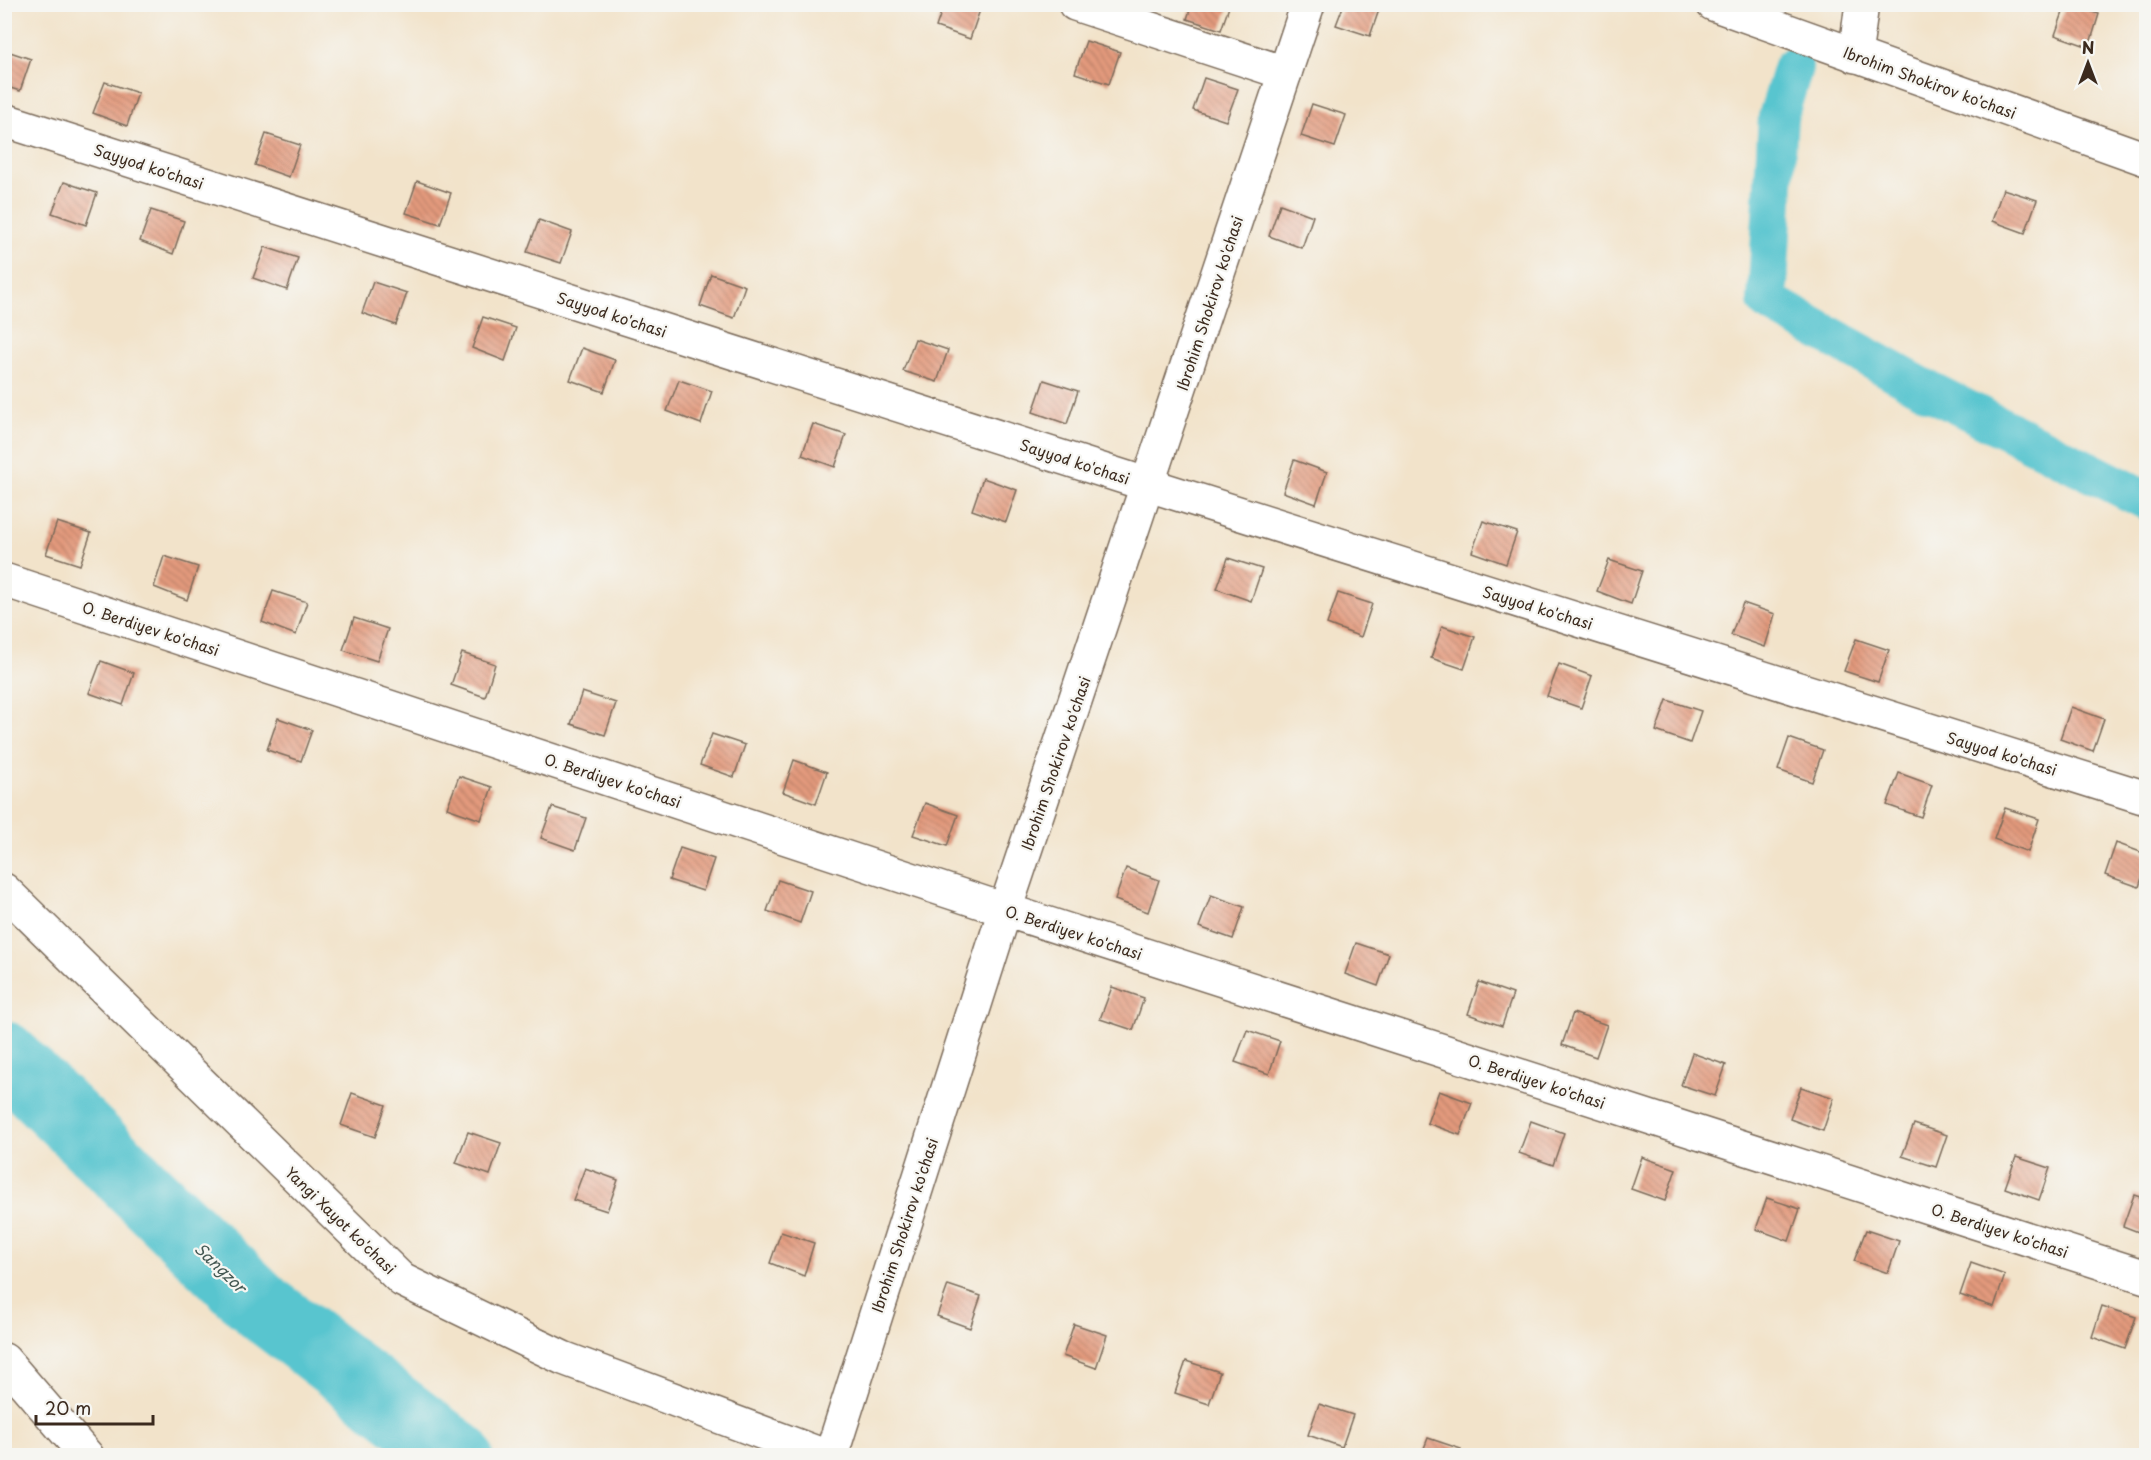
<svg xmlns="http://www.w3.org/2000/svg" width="2151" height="1460" font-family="'Playpen Sans',sans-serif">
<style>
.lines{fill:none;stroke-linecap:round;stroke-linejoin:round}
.canal{stroke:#58c5cf;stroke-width:40}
.river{stroke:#58c5cf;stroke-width:70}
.building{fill:url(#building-back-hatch)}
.minor-casing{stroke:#7b6b5a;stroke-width:36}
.minor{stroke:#fff;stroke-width:33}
.labels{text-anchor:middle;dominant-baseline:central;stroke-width:4.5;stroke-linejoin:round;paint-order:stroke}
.street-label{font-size:15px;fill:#3b2a1e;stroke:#f6f6f2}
.water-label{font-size:16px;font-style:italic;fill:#445853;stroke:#f6f6f2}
</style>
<defs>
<pattern id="building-back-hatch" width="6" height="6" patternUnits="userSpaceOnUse" patternTransform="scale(1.5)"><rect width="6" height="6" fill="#e39a7d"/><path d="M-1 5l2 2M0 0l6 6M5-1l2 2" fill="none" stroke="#b97e66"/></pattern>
</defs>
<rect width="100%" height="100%" fill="#f6f6f2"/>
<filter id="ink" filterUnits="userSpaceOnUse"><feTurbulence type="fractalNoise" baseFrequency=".0167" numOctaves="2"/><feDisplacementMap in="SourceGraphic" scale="12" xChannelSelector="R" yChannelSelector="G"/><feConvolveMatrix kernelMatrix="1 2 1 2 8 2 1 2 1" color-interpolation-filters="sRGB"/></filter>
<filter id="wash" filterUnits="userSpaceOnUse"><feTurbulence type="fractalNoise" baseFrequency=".008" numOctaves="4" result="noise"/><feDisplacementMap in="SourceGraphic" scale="24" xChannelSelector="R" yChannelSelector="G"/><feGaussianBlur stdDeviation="1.35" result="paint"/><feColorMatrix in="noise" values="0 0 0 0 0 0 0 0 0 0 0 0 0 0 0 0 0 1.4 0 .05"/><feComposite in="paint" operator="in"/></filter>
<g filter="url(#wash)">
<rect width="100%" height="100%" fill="#f2e3ca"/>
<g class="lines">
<!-- canal -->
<polyline class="canal" points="1793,67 1778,117 1767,301 1916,384 2146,500"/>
<!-- river -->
<polyline class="river" points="4,1056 261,1306 458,1456"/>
</g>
<g id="blocks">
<!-- building -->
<g class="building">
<polygon points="944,4 973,4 981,7 970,39 936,27"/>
<polygon points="1192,4 1230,4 1221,30 1187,19"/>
<polygon points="1344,4 1381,4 1370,36 1336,25"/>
<polygon points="2066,4 2099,14 2089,47 2055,35"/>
<polygon points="1086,41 1120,52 1109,84 1075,73"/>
<polygon points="4,50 31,59 20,91 4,86"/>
<polygon points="1204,78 1238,89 1226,121 1193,110"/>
<polygon points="105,82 138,93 127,126 93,113"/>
<polygon points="1312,104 1346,115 1335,147 1301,136"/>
<polygon points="266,134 300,145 289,177 255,165"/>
<polygon points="417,181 451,193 440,224 406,213"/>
<polygon points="64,182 97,193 86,225 52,213"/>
<polygon points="2003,189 2037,200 2025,233 1992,221"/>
<polygon points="1280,204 1313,216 1302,248 1269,236"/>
<polygon points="151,210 184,221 173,254 140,241"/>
<polygon points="539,220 572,232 561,263 527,252"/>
<polygon points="265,247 298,258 287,290 253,278"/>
<polygon points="711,274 745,286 734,318 700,306"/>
<polygon points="373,282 407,293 396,325 362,313"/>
<polygon points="483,317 516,328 505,361 472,348"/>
<polygon points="915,339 948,350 937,382 903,371"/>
<polygon points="582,348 615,360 604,392 570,380"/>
<polygon points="679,380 712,391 701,424 667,411"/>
<polygon points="1044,380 1078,391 1067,424 1033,412"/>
<polygon points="813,424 846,435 835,467 802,455"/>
<polygon points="1294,460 1327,472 1316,504 1283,492"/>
<polygon points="983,478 1017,490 1006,522 972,510"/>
<polygon points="1483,521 1517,532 1506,564 1472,552"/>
<polygon points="57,522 91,533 80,565 46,554"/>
<polygon points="164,556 198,567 187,600 154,587"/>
<polygon points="1228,558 1262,569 1251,601 1217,589"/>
<polygon points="1609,560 1642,571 1631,604 1597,591"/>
<polygon points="273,591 307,602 296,635 262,622"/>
<polygon points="1338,593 1372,604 1361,637 1327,624"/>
<polygon points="1743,603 1775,614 1765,647 1731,635"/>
<polygon points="354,618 388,629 377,661 343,650"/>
<polygon points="1442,626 1475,637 1464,669 1431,658"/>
<polygon points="1856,639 1889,650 1878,682 1844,671"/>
<polygon points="462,653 495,664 485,697 451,685"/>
<polygon points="101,661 134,673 123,705 89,693"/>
<polygon points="1559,664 1592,676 1581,708 1547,696"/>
<polygon points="582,692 616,703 605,735 571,724"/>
<polygon points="1667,700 1701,711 1690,743 1656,731"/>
<polygon points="2071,707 2104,719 2093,751 2060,739"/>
<polygon points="278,718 312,730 301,761 267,750"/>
<polygon points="712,734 745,745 734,777 700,765"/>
<polygon points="1789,738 1823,750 1812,782 1778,770"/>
<polygon points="794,760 827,772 816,804 783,792"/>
<polygon points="1899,773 1932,785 1921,817 1887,805"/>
<polygon points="459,776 492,787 481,820 447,808"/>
<polygon points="925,803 958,815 947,846 913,835"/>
<polygon points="552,807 586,818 575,850 541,838"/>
<polygon points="2005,808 2039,819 2028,852 1994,839"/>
<polygon points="2116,843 2146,854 2146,865 2139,887 2105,875"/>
<polygon points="680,848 714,859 703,891 669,880"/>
<polygon points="1126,868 1159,880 1148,912 1115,900"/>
<polygon points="778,880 811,891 800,923 767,911"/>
<polygon points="1211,895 1244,907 1233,939 1199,927"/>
<polygon points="1356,943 1389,954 1378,986 1345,974"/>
<polygon points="1479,982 1513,994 1502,1026 1468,1014"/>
<polygon points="1112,987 1144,998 1133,1030 1100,1019"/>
<polygon points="1573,1013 1607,1025 1596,1057 1562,1045"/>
<polygon points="1247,1030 1280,1041 1269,1074 1235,1062"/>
<polygon points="1692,1053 1726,1065 1715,1096 1681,1085"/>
<polygon points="1801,1087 1834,1098 1823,1131 1790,1119"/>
<polygon points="1439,1091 1472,1103 1460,1135 1427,1123"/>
<polygon points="352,1093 386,1105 375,1137 341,1125"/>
<polygon points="1531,1121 1564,1133 1553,1165 1519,1153"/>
<polygon points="1914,1124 1947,1135 1936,1167 1902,1156"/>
<polygon points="468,1132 501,1143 490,1175 456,1163"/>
<polygon points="1642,1157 1676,1169 1665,1201 1631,1189"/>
<polygon points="2016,1157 2050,1168 2039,1200 2005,1188"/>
<polygon points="585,1168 618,1180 607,1211 573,1200"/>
<polygon points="2134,1195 2146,1199 2146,1235 2123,1226"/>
<polygon points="1767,1198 1800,1209 1789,1241 1756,1229"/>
<polygon points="1866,1230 1899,1241 1888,1273 1854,1261"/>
<polygon points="781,1232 814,1243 804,1276 770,1263"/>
<polygon points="1971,1263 2005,1275 1994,1307 1960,1295"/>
<polygon points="948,1285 981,1296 970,1328 937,1316"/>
<polygon points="2102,1306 2136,1317 2125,1349 2092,1337"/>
<polygon points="1074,1324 1107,1335 1096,1368 1063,1356"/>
<polygon points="1186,1361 1220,1372 1209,1404 1175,1393"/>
<polygon points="1319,1404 1353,1415 1342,1447 1308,1435"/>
<polygon points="1428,1438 1461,1449 1459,1456 1421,1456"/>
</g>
</g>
</g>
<g filter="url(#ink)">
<use href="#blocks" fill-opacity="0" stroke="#7b6b5a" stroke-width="1.5"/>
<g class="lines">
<defs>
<g id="minor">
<polyline points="1075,4 1285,73"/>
<polyline points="1713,4 2146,159"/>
<polyline points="1855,56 1862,4"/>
<polyline points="4,120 1149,485 2146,798"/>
<polyline points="4,580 1005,910 2146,1277"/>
<polyline points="4,890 402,1280 563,1358 825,1456"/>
<polyline points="4,1360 87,1456"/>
<polyline points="831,1456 1005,910 1308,4"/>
</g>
</defs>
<!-- minor casing -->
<use href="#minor" class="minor-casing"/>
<!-- minor -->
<use href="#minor" class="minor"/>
</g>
</g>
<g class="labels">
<!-- street labels -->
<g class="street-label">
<text transform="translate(1930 82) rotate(20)">Ibrohim Shokirov ko'chasi</text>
<text transform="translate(149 166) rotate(18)">Sayyod ko'chasi</text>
<text transform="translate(1209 303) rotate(-72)">Ibrohim Shokirov ko'chasi</text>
<text transform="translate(612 314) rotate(18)">Sayyod ko'chasi</text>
<text transform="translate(1075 461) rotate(18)">Sayyod ko'chasi</text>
<text transform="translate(1538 607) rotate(17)">Sayyod ko'chasi</text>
<text transform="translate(151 628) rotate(18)">O. Berdiyev ko'chasi</text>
<text transform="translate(2002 753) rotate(17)">Sayyod ko'chasi</text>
<text transform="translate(1055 763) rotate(-71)">Ibrohim Shokirov ko'chasi</text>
<text transform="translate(613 780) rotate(18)">O. Berdiyev ko'chasi</text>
<text transform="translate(1074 932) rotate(18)">O. Berdiyev ko'chasi</text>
<text transform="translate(1537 1081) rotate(18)">O. Berdiyev ko'chasi</text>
<text transform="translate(341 1220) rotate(44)">Yangi Xayot ko'chasi</text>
<text transform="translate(904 1225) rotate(-72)">Ibrohim Shokirov ko'chasi</text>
<text transform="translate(2000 1230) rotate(18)">O. Berdiyev ko'chasi</text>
</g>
<!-- water labels -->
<g class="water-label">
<text transform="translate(221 1267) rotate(44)">Sangzor</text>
</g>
</g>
<!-- margin -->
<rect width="2151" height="1460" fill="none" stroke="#f6f6f2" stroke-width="24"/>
<!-- north arrow -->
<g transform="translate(2088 63)" stroke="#f6f6f2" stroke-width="4.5" paint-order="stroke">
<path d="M0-4.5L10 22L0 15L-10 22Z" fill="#3b2a1e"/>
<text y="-9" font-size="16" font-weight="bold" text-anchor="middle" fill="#3b2a1e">N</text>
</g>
<!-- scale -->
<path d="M36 1415v9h117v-9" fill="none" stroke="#3b2a1e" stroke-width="3"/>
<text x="45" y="1415" font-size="18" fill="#3b2a1e" stroke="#f6f6f2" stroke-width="4.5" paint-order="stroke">20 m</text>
</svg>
